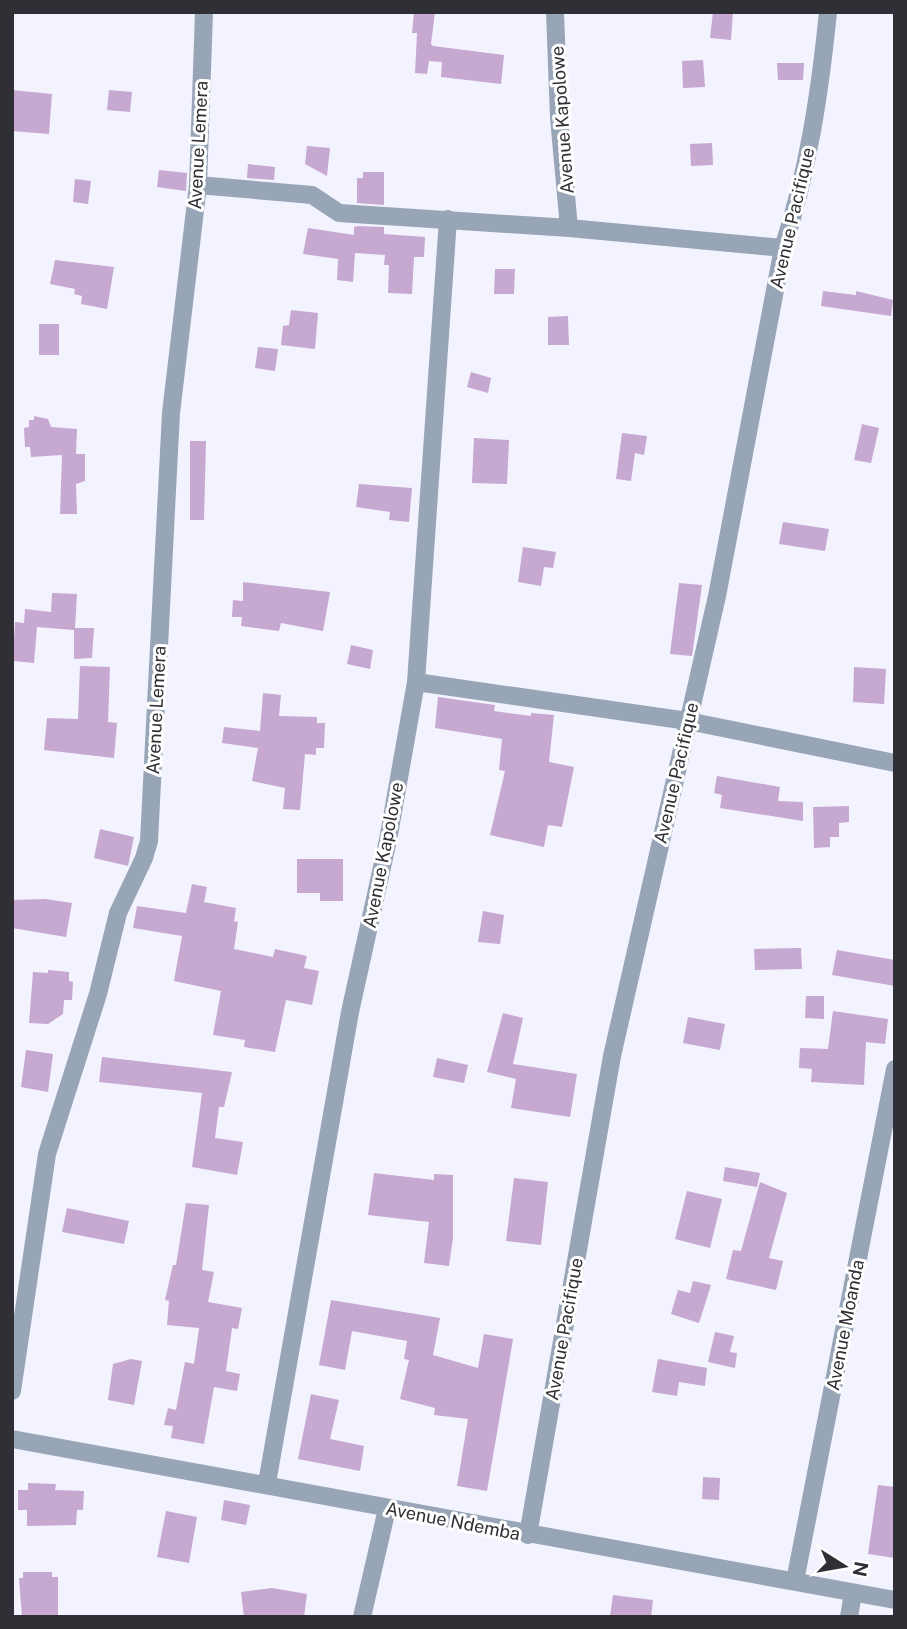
<svg xmlns="http://www.w3.org/2000/svg" width="907" height="1629" font-family="'Public Sans',sans-serif">
<style>
.building{fill:#c6a8d1}
.lines{fill:none;stroke-linecap:round;stroke-linejoin:round}
.minor{stroke:#98a5b6;stroke-width:18}
.labels{text-anchor:middle;dominant-baseline:central;stroke-width:6;stroke-linejoin:round;paint-order:stroke}
.street-label{font-size:18px;fill:#2f2f35;stroke:#fff}
</style>
<rect width="100%" height="100%" fill="#f3f3ff"/>
<!-- building -->
<g class="building">
<polygon points="414,12 435,12 431,44 433,46 504,55 501,84 441,77 442,62 429,61 427,74 415,73 417,33 412,33"/>
<polygon points="713,12 733,12 731,40 710,38"/>
<polygon points="703,60 705,87 683,88 682,61"/>
<polygon points="777,63 804,63 803,80 778,80"/>
<polygon points="12,90 52,94 49,134 12,131"/>
<polygon points="109,90 132,92 130,112 107,110"/>
<polygon points="712,143 713,165 691,166 690,144"/>
<polygon points="307,146 330,148 327,176 305,164"/>
<polygon points="248,164 275,167 274,180 247,178"/>
<polygon points="159,170 187,173 186,191 157,187"/>
<polygon points="363,172 384,172 384,205 357,203 357,178 363,178"/>
<polygon points="75,179 91,181 88,204 73,202"/>
<polygon points="358,226 384,227 384,234 425,237 424,257 414,257 412,294 388,293 389,265 384,265 385,255 355,253 353,282 337,280 338,259 303,254 308,228 354,235 354,227"/>
<polygon points="55,260 114,267 107,309 81,304 82,296 74,294 75,289 50,284"/>
<polygon points="495,269 515,269 514,294 494,294"/>
<polygon points="823,291 856,295 856,291 893,300 891,316 821,306"/>
<polygon points="291,310 318,313 315,349 281,345 283,326 289,325"/>
<polygon points="568,316 569,345 548,345 548,317"/>
<rect x="39" y="324" width="20" height="31"/>
<polygon points="258,347 278,349 275,371 255,368"/>
<polygon points="471,372 491,378 488,393 467,387"/>
<polygon points="34,416 48,419 51,427 77,429 76,454 85,454 85,481 76,484 77,514 60,514 62,455 31,457 30,447 25,447 24,428 29,427 29,420 34,420"/>
<polygon points="862,424 879,428 871,463 854,460"/>
<polygon points="622,433 647,436 644,455 635,453 631,481 616,479"/>
<polygon points="474,438 509,440 507,484 472,483"/>
<polygon points="190,441 206,441 204,520 190,520"/>
<polygon points="359,484 412,488 409,522 389,520 390,512 356,507"/>
<polygon points="783,522 829,529 825,551 779,544"/>
<polygon points="523,547 556,552 553,568 544,567 541,586 518,582"/>
<polygon points="243,582 330,592 323,631 281,623 279,631 241,626 242,617 232,617 233,600 243,601"/>
<polygon points="679,583 702,585 692,656 670,654"/>
<polygon points="52,593 77,594 75,628 94,628 92,658 74,659 74,630 37,627 34,663 13,661 15,622 24,623 25,609 51,612"/>
<polygon points="351,645 373,650 370,669 347,664"/>
<polygon points="80,666 110,667 108,722 117,723 114,758 44,750 47,718 78,719"/>
<polygon points="854,667 886,669 884,704 853,702"/>
<polygon points="263,693 281,695 279,716 317,717 317,723 325,723 324,748 316,748 316,755 305,754 300,810 283,809 285,788 252,781 258,748 222,743 224,727 260,731"/>
<polygon points="438,697 495,705 494,711 531,716 531,713 554,715 549,762 574,767 562,827 548,825 544,847 490,835 505,771 499,770 502,739 435,728"/>
<polygon points="717,776 780,787 778,801 803,802 803,821 720,808 722,795 714,793"/>
<polygon points="849,806 849,822 839,823 839,837 830,837 830,847 814,848 813,807"/>
<polygon points="100,829 134,837 128,866 94,858"/>
<polygon points="297,859 343,859 343,901 320,901 320,893 297,893"/>
<polygon points="192,884 207,887 204,902 236,908 234,921 238,922 234,949 273,957 275,949 307,956 304,968 319,971 312,1005 286,1000 275,1052 244,1047 245,1040 213,1035 221,991 174,981 182,936 133,928 137,906 186,913"/>
<polygon points="45,899 72,903 66,937 12,928 12,900"/>
<polygon points="483,911 504,915 500,944 478,942"/>
<polygon points="801,948 802,969 755,970 754,949"/>
<polygon points="837,950 895,960 895,986 832,975"/>
<polygon points="48,970 69,972 69,981 73,982 72,1000 64,1000 63,1014 48,1024 29,1023 33,972 48,973"/>
<polygon points="806,996 824,996 824,1019 805,1018"/>
<polygon points="833,1011 888,1019 885,1044 866,1042 864,1085 811,1082 812,1069 799,1068 800,1048 828,1049"/>
<polygon points="503,1013 523,1018 513,1064 577,1074 570,1117 511,1108 516,1079 487,1072"/>
<polygon points="688,1017 725,1024 720,1050 683,1043"/>
<polygon points="26,1050 53,1054 48,1092 21,1087"/>
<polygon points="102,1057 232,1072 224,1107 219,1107 215,1138 243,1142 237,1175 192,1167 202,1093 99,1082"/>
<polygon points="437,1058 468,1065 464,1083 433,1077"/>
<polygon points="725,1167 760,1173 757,1187 723,1181"/>
<polygon points="374,1173 434,1180 434,1174 453,1175 453,1238 449,1266 424,1263 429,1222 368,1215"/>
<polygon points="514,1178 548,1182 541,1245 506,1241"/>
<polygon points="760,1182 787,1193 769,1258 783,1261 776,1290 726,1279 733,1250 741,1251"/>
<polygon points="687,1191 722,1199 710,1248 675,1239"/>
<polygon points="186,1203 209,1205 202,1270 214,1272 208,1302 242,1308 238,1329 232,1328 226,1371 240,1374 237,1391 214,1387 204,1444 171,1438 173,1426 164,1425 168,1408 176,1410 185,1362 194,1364 199,1328 167,1325 169,1301 165,1300 173,1265 176,1265"/>
<polygon points="67,1208 129,1221 124,1244 62,1232"/>
<polygon points="693,1281 711,1285 699,1323 671,1314 678,1290 690,1293"/>
<polygon points="331,1300 440,1318 433,1355 478,1368 484,1334 513,1339 487,1491 457,1486 468,1419 434,1415 435,1408 400,1399 409,1360 404,1359 407,1341 352,1331 345,1370 319,1365"/>
<polygon points="715,1332 734,1336 730,1352 737,1353 735,1368 708,1362"/>
<polygon points="131,1359 142,1361 134,1405 108,1400 113,1364"/>
<polygon points="658,1359 707,1368 705,1386 679,1382 677,1396 652,1392"/>
<polygon points="311,1394 339,1400 330,1439 364,1446 360,1471 298,1459"/>
<polygon points="703,1477 720,1478 719,1500 702,1499"/>
<polygon points="28,1483 56,1484 55,1490 84,1491 83,1510 77,1510 76,1525 27,1526 27,1510 18,1510 18,1490 28,1490"/>
<polygon points="878,1485 895,1487 895,1558 868,1554"/>
<polygon points="224,1500 250,1505 246,1525 221,1520"/>
<polygon points="166,1511 197,1517 189,1563 157,1557"/>
<polygon points="23,1572 52,1572 52,1577 58,1577 58,1617 22,1617 19,1578 23,1578"/>
<polygon points="272,1588 307,1594 304,1617 244,1617 241,1592"/>
<polygon points="613,1595 653,1600 651,1617 610,1617"/>
</g>
<g class="lines">
<!-- minor -->
<g class="minor">
<polyline points="555,12 559,118 569,228"/>
<polyline points="198,185 312,195 339,213 569,228 783,248"/>
<polyline points="416,682 688,721 895,763"/>
<polyline points="12,1391 47,1154 98,994 118,913 144,858 149,841 171,413 198,185 204,12"/>
<polyline points="12,1439 895,1600"/>
<polyline points="267,1483 350,1012 388,840 416,682 448,219"/>
<path d="M528,1535L612,1056L717,596L783,248C808,172 820,92 828,12"/>
<polyline points="795,1581 895,1069"/>
<polyline points="362,1617 387,1509"/>
<polyline points="849,1617 853,1593"/>
</g>
</g>
<g class="labels">
<!-- street labels -->
<g class="street-label">
<text transform="translate(562 120) rotate(-94)">Avenue Kapolowe</text>
<text transform="translate(198 145) rotate(-87)">Avenue Lemera</text>
<text transform="translate(792 218) rotate(-77)">Avenue Pacifique</text>
<text transform="translate(156 710) rotate(-87)">Avenue Lemera</text>
<text transform="translate(676 773) rotate(-77)">Avenue Pacifique</text>
<text transform="translate(383 855) rotate(-79)">Avenue Kapolowe</text>
<text transform="translate(845 1325) rotate(-79)">Avenue Moanda</text>
<text transform="translate(564 1329) rotate(-80)">Avenue Pacifique</text>
<text transform="translate(453 1521) rotate(11)">Avenue Ndemba</text>
</g>
</g>
<!-- border -->
<rect width="907" height="1629" fill="none" stroke="#2f2f35" stroke-width="28"/>
<!-- north arrow -->
<g transform="translate(844 1566) rotate(101)" stroke="#ffffff" stroke-width="5" paint-order="stroke">
<path d="M0-5L12 26L0 18L-12 26Z" fill="#2f2f35"/>
<text y="-10" font-size="19" font-weight="bold" text-anchor="middle" fill="#2f2f35">N</text>
</g>
</svg>
